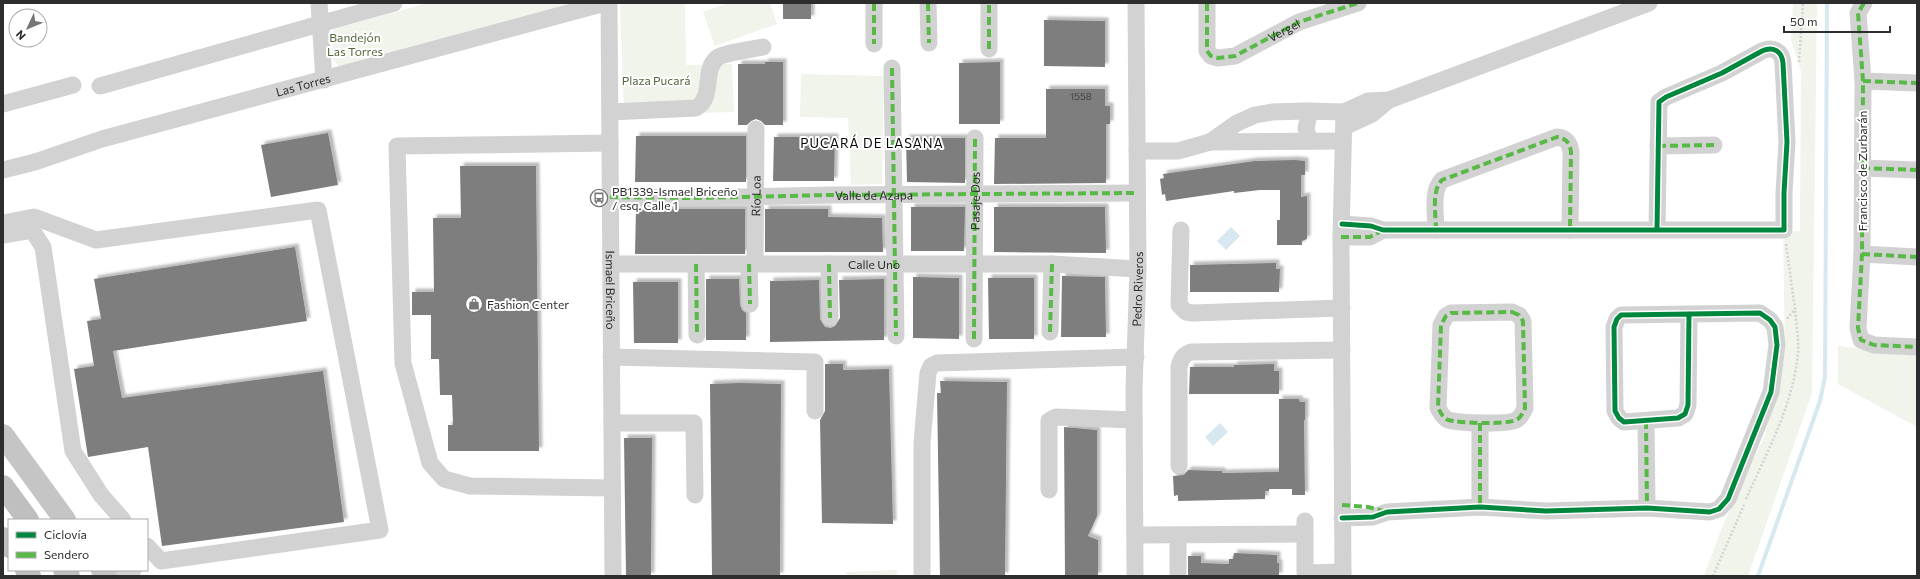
<svg xmlns="http://www.w3.org/2000/svg" width="1920" height="579" font-family="Commissioner,sans-serif">
<style>
.green{fill:#f0f4eb}
.water{fill:#d7e8f1}
.lines{fill:none;stroke-linecap:round;stroke-linejoin:round}
.stream{stroke:#d7e8f1;stroke-width:4}
.building{fill:#7e7e7e;filter:url(#shadow)}
.path{stroke:#d2d2d2;stroke-width:2.5;stroke-dasharray:2 2;stroke-linecap:butt}
.minor{stroke:#d2d2d2;stroke-width:17}
.major{stroke:#c5c5c5;stroke-width:22}
.highway{stroke:#bfbfbf;stroke-width:22}
.quiet{stroke:#58b947;stroke-width:4;stroke-dasharray:8 4;stroke-linecap:butt}
.cycleway-casing{stroke:#fff;stroke-width:8}
.cycleway{stroke:#00873e;stroke-width:5}
.labels{text-anchor:middle;dominant-baseline:central;stroke-width:4;stroke-linejoin:round;paint-order:stroke}
.number-label{font-size:10px;fill:#414141}
.street-label{font-size:12px;fill:#2d2d2d;stroke:#fff}
.park-label{font-size:12px;fill:#52693b;stroke:#fff}
.poi-label{font-size:12px;fill:#2d2d2d;stroke:#fff;text-anchor:start}
.neighbourhood-label{font-size:13px;letter-spacing:1px;fill:#000;stroke:#fff}
</style>
<defs>
<filter id="shadow"><feDropShadow dx="3.5" dy="-3.5" stdDeviation="1" flood-color="#0004"/></filter>
</defs>
<rect width="100%" height="100%" fill="#fff"/>
<!-- green -->
<g class="green">
<polygon points="427,3 573,3 341,69 331,57 334,29"/>
<polygon points="685,3 686,65 732,64 734,112 624,115 620,4"/>
<polygon points="728,3 770,3 777,24 715,46 703,12"/>
<polygon points="1793,3 1817,3 1812,393 1748,576 1704,576 1723,525 1765,435 1785,350 1783,232 1800,231 1801,71 1791,40"/>
<polygon points="801,74 884,76 882,184 851,185 848,118 800,117"/>
<polygon points="1838,345 1845,347 1917,353 1917,427 1838,384"/>
<polygon points="897,570 898,576 846,576 846,572"/>
</g>
<!-- water -->
<g class="water">
<polygon points="1231,227 1240,236 1226,250 1217,241"/>
<polygon points="1220,423 1228,432 1213,446 1205,437"/>
</g>
<g class="lines">
<!-- stream -->
<polyline class="stream" points="1758,576 1820,401 1825,377 1827,3"/>
</g>
<!-- building -->
<g class="building">
<rect x="783" y="3" width="28" height="16"/>
<polygon points="1044,20 1105,21 1105,67 1044,66"/>
<polygon points="765,62 783,62 783,125 765,125 761,121 756,119 751,121 747,125 738,125 738,64 765,64"/>
<polygon points="1000,62 1000,124 959,124 959,63"/>
<polygon points="1046,89 1105,89 1105,106 1110,106 1110,124 1106,124 1106,183 994,184 995,138 1046,138"/>
<polygon points="328,133 338,185 271,197 261,145"/>
<polygon points="636,136 746,136 746,182 635,182"/>
<polygon points="774,137 835,137 834,181 773,181"/>
<polygon points="906,138 965,138 965,183 907,182"/>
<polygon points="1295,160 1305,161 1305,175 1301,175 1301,197 1307,196 1307,239 1302,241 1302,245 1277,245 1277,220 1280,220 1280,190 1260,190 1234,193 1234,191 1166,201 1165,194 1162,195 1160,179 1164,178 1163,174 1255,161"/>
<polygon points="460,166 536,166 539,451 448,451 448,425 453,425 452,395 440,395 439,359 431,359 431,315 412,315 412,292 434,292 433,218 461,218"/>
<polygon points="911,207 965,207 964,251 911,251"/>
<polygon points="994,207 1105,207 1106,253 994,252"/>
<polygon points="636,209 745,209 745,254 635,254"/>
<polygon points="765,209 828,209 828,217 882,218 883,252 765,252"/>
<polygon points="295,247 307,321 113,351 122,398 323,371 344,522 162,546 148,447 88,457 74,369 94,366 87,321 101,319 94,279"/>
<polygon points="1276,263 1276,269 1280,269 1279,292 1190,292 1190,265"/>
<polygon points="1062,276 1105,277 1106,337 1061,337"/>
<polygon points="913,277 959,278 959,339 913,338"/>
<polygon points="988,278 1034,278 1034,339 989,339"/>
<polygon points="706,279 739,279 740,305 742,310 746,313 746,340 706,340"/>
<polygon points="884,279 884,340 770,342 770,281 819,280 820,319 825,327 831,328 835,326 840,318 839,280"/>
<polygon points="633,282 678,282 678,343 634,343"/>
<polygon points="825,364 843,364 843,370 889,369 893,524 822,523 820,420 825,411"/>
<polygon points="1274,364 1274,371 1279,371 1279,394 1189,394 1190,367 1234,367 1234,365"/>
<polygon points="940,381 1007,382 1005,576 940,576 937,393 941,393"/>
<polygon points="739,383 781,384 780,576 712,576 710,384"/>
<polygon points="1279,399 1299,399 1300,402 1305,402 1305,420 1304,420 1305,495 1292,495 1292,489 1269,489 1269,491 1265,491 1265,499 1178,501 1178,495 1174,496 1173,476 1184,475 1188,470 1222,471 1222,473 1279,472"/>
<polygon points="1064,427 1097,430 1097,516 1088,536 1098,540 1098,576 1065,576"/>
<polygon points="624,438 652,438 651,576 626,576"/>
<polygon points="1234,553 1277,555 1277,563 1279,563 1279,576 1188,576 1188,556 1201,556 1201,563 1229,564 1229,559 1233,559"/>
</g>
<g class="lines">
<!-- path -->
<g class="path">
<polyline points="1799,62 1803,3"/>
<polyline points="1786,244 1795,309 1787,319"/>
<path d="M1746,499C1767,452 1794,403 1798,352C1799,338 1796,323 1795,309"/>
<polyline points="1713,576 1744,505"/>
</g>
<!-- minor -->
<g class="minor">
<polyline points="319,3 324,80"/>
<path id="s1" d="M609,3L613,576"/>
<polyline points="874,3 874,44"/>
<polyline points="928,3 929,43"/>
<polyline points="1207,3 1207,51 1211,56 1218,58 1235,56 1299,22 1358,3"/>
<polyline points="1864,3 1858,13 1863,81 1862,254 1858,328 1861,340 1874,345 1917,347"/>
<polyline points="989,49 989,3"/>
<polyline points="892,68 896,336"/>
<polyline points="1863,81 1917,83"/>
<polyline points="100,86 394,3"/>
<polyline points="3,104 73,85"/>
<path d="M610,112L696,108C715,97 702,70 717,58C723,53 753,49 763,47"/>
<polyline points="1344,127 1372,114 1389,100"/>
<polyline points="1309,141 1306,128 1310,111"/>
<polyline points="1210,142 1237,123 1255,115 1272,112 1304,111 1344,112 1368,101 1389,100 1649,3"/>
<polyline points="610,143 397,146 403,363 430,463 444,479 470,486 612,488"/>
<polyline points="1658,146 1714,145"/>
<polyline points="1137,151 1178,151 1210,142 1343,141"/>
<polyline points="1862,168 1917,170"/>
<path id="s2" d="M3,170L35,162L102,139L605,3"/>
<path id="s3" d="M610,197L691,198L831,195L1137,193"/>
<polyline points="3,223 34,217 96,240 318,210 380,530 161,561 147,546"/>
<path d="M1342,224L1371,226L1383,230H1784V193L1787,142L1783,63C1782,51 1773,46 1762,51L1722,73L1666,97L1659,102L1657,229"/>
<polyline points="1181,230 1179,305 1186,312 1193,313 1342,308"/>
<path d="M1436,230C1436,215 1431,191 1442,180L1557,137C1566,138 1570,143 1571,152L1570,230"/>
<polyline points="3,235 32,230 43,247 73,451 101,495 123,520"/>
<polyline points="1341,237 1370,237 1383,230"/>
<polyline points="1862,254 1917,257"/>
<path id="s4" d="M611,264H1052L1138,269"/>
<polyline points="696,264 697,335"/>
<polyline points="749,264 750,304"/>
<path id="s5" d="M755,264L756,129"/>
<polyline points="829,264 830,318"/>
<path d="M1512,312L1519,315L1523,321L1525,408C1523,412 1521,418 1516,420C1506,425 1459,423 1448,420C1443,418 1441,413 1438,408L1441,325L1446,316L1451,313Z"/>
<polyline points="1050,332 1052,264"/>
<polyline points="974,339 975,138"/>
<polyline points="611,357 815,362 815,411"/>
<polyline points="1646,421 1647,508"/>
<polyline points="612,423 694,423 695,495"/>
<polyline points="1480,423 1480,507"/>
<path d="M1179,466V367C1181,359 1183,355 1191,352L1342,350"/>
<polyline points="1049,490 1049,421 1056,417 1134,420"/>
<polyline points="1342,518 1373,517 1387,512 1480,507 1546,511 1647,508 1710,512 1719,509 1728,499 1771,392 1777,345 1775,327 1770,320 1760,313 1621,315 1617,319 1614,327 1615,411 1619,418 1624,422 1678,418 1685,414 1688,405 1689,314"/>
<polyline points="1305,521 1305,573 1343,572"/>
<polyline points="1135,535 1305,534"/>
<polyline points="113,576 133,570"/>
<polyline points="922,576 922,443 928,373 931,366 937,363 1136,357"/>
<path id="s6" d="M1135,576L1134,390L1138,269L1136,3"/>
<polyline points="1178,576 1178,535"/>
<polyline points="1343,576 1341,237 1344,112"/>
</g>
<!-- major -->
<g class="major">
<polyline points="3,435 65,520"/>
<polyline points="102,570 106,576"/>
</g>
<!-- highway -->
<g class="highway">
<polyline points="3,486 28,520"/>
<polyline points="3,538 9,547"/>
<polyline points="26,570 30,576"/>
<polyline points="64,570 69,576"/>
</g>
<!-- quiet -->
<g class="quiet">
<polyline points="874,3 874,44"/>
<polyline points="928,3 929,43"/>
<path id="s7" d="M1207,3V51L1211,56L1218,58L1235,56L1299,22L1358,3"/>
<polyline points="1864,3 1858,13 1863,81 1862,254 1858,328 1861,340 1874,345 1917,347"/>
<polyline points="989,49 989,3"/>
<polyline points="892,68 896,336"/>
<polyline points="1863,81 1917,83"/>
<polyline points="1658,146 1714,145"/>
<polyline points="1862,168 1917,170"/>
<polyline points="610,197 691,198 831,195 1137,193"/>
<path d="M1436,230C1436,215 1431,191 1442,180L1557,137C1566,138 1570,143 1571,152L1570,230"/>
<polyline points="1341,237 1370,237 1383,230"/>
<polyline points="1862,254 1917,257"/>
<polyline points="696,264 697,335"/>
<polyline points="749,264 750,304"/>
<polyline points="829,264 830,318"/>
<path d="M1512,312L1519,315L1523,321L1525,408C1523,412 1521,418 1516,420C1506,425 1459,423 1448,420C1443,418 1441,413 1438,408L1441,325L1446,316L1451,313Z"/>
<polyline points="1050,332 1052,264"/>
<path id="s8" d="M974,339L975,138"/>
<polyline points="1646,421 1647,508"/>
<polyline points="1480,423 1480,507"/>
<polyline points="1342,505 1368,507 1387,512"/>
</g>
<defs>
<g id="cycleway">
<path d="M1342,224L1371,226L1383,230H1784V193L1787,142L1783,63C1782,51 1773,46 1762,51L1722,73L1666,97L1659,102L1657,229"/>
<polyline points="1342,518 1373,517 1387,512 1480,507 1546,511 1647,508 1710,512 1719,509 1728,499 1771,392 1777,345 1775,327 1770,320 1760,313 1621,315 1617,319 1614,327 1615,411 1619,418 1624,422 1678,418 1685,414 1688,405 1689,314"/>
</g>
</defs>
<!-- cycleway casing -->
<use href="#cycleway" class="cycleway-casing"/>
<!-- cycleway -->
<use href="#cycleway" class="cycleway"/>
</g>
<!-- icons -->
<defs>
<symbol id="bus-ring" viewBox="-11 -11 22 22"><circle r="9.5" fill="#fff" stroke="#767676" stroke-width="1.5"/><path d="M-5-6H5V4H4V6H2V4H-2V6H-4V4H-5ZM-3.5-4V0h7V-4ZM-3.5 1.2v1.5H-2V1.2ZM2 1.2v1.5H3.5V1.2Z" fill="#767676"/></symbol>
<symbol id="shop-ring" viewBox="-11 -11 22 22"><circle r="9.5" fill="#fff" stroke="#767676" stroke-width="1.5"/><path d="M-5-2.5h2.3a2.7 3.5 0 0 1 5.4 0H5L5.5 6h-11ZM-1.5-2.5h3a1.5 2.3 0 0 0-3 0Z" fill="#767676"/></symbol>
</defs>
<g fill-rule="evenodd">
<use href="#bus-ring" x="589" y="188" width="20" height="20"/>
<use href="#shop-ring" x="464" y="294" width="20" height="20"/>
</g>
<g class="labels">
<!-- number labels -->
<g class="number-label">
<text x="1081" y="96">1558</text>
</g>
<!-- street labels -->
<g class="street-label">
<text stroke="none"><textPath href="#s7" startOffset="134">Vergel</textPath></text>
<text stroke="none"><textPath href="#s2" startOffset="312">Las Torres</textPath></text>
<text transform="translate(1862 171) rotate(-90)">Francisco de Zurbarán</text>
<text stroke="none"><textPath href="#s3" startOffset="264">Valle de Azapa</textPath></text>
<text stroke="none"><textPath href="#s5" startOffset="68">Río Loa</textPath></text>
<text stroke="none"><textPath href="#s8" startOffset="138">Pasaje Dos</textPath></text>
<text stroke="none"><textPath href="#s4" startOffset="263">Calle Uno</textPath></text>
<text stroke="none"><textPath href="#s1" startOffset="287">Ismael Briceño</textPath></text>
<text stroke="none"><textPath href="#s6" startOffset="287">Pedro Riveros</textPath></text>
</g>
<!-- park labels -->
<g class="park-label">
<text x="355" y="37">Bandejón<tspan x="355" dy="14">Las Torres</tspan></text>
<text x="656" y="80">Plaza Pucará</text>
</g>
<!-- poi labels -->
<g class="poi-label">
<text x="612" y="191">PB1339-Ismael Briceño<tspan x="612" dy="14">/ esq. Calle 1</tspan></text>
<text x="487" y="304">Fashion Center</text>
</g>
<!-- neighbourhood labels -->
<g class="neighbourhood-label">
<text x="872" y="143">PUCARÁ DE LASANA</text>
</g>
</g>
<!-- border -->
<rect width="1920" height="579" fill="none" stroke="#2d2d2d" stroke-width="8"/>
<!-- legend -->
<rect x="8" y="519" width="140" height="52" fill="#ffffff" stroke="#ababab"/>
<rect x="16" y="532" width="20" height="6" fill="#00873e" stroke="#ababab"/>
<text x="44" y="539" font-size="12" fill="#2d2d2d">Ciclovía</text>
<rect x="16" y="552" width="20" height="6" fill="#58b947" stroke="#ababab"/>
<text x="44" y="559" font-size="12" fill="#2d2d2d">Sendero</text>
<!-- north arrow -->
<g transform="translate(28 28) rotate(226)"><circle r="19" fill="#ffffff" stroke="#ababab"/>
<path d="M0-3L7 15L0 10L-7 15Z" fill="#767676"/>
<text y="-6" font-size="11" font-weight="bold" text-anchor="middle" fill="#2d2d2d">N</text>
</g>
<!-- scale -->
<path d="M1784 26v6h106v-6" fill="none" stroke="#2d2d2d" stroke-width="2"/>
<text x="1790" y="26" font-size="12" fill="#2d2d2d" stroke="#ffffff" stroke-width="3" paint-order="stroke">50 m</text>
</svg>
